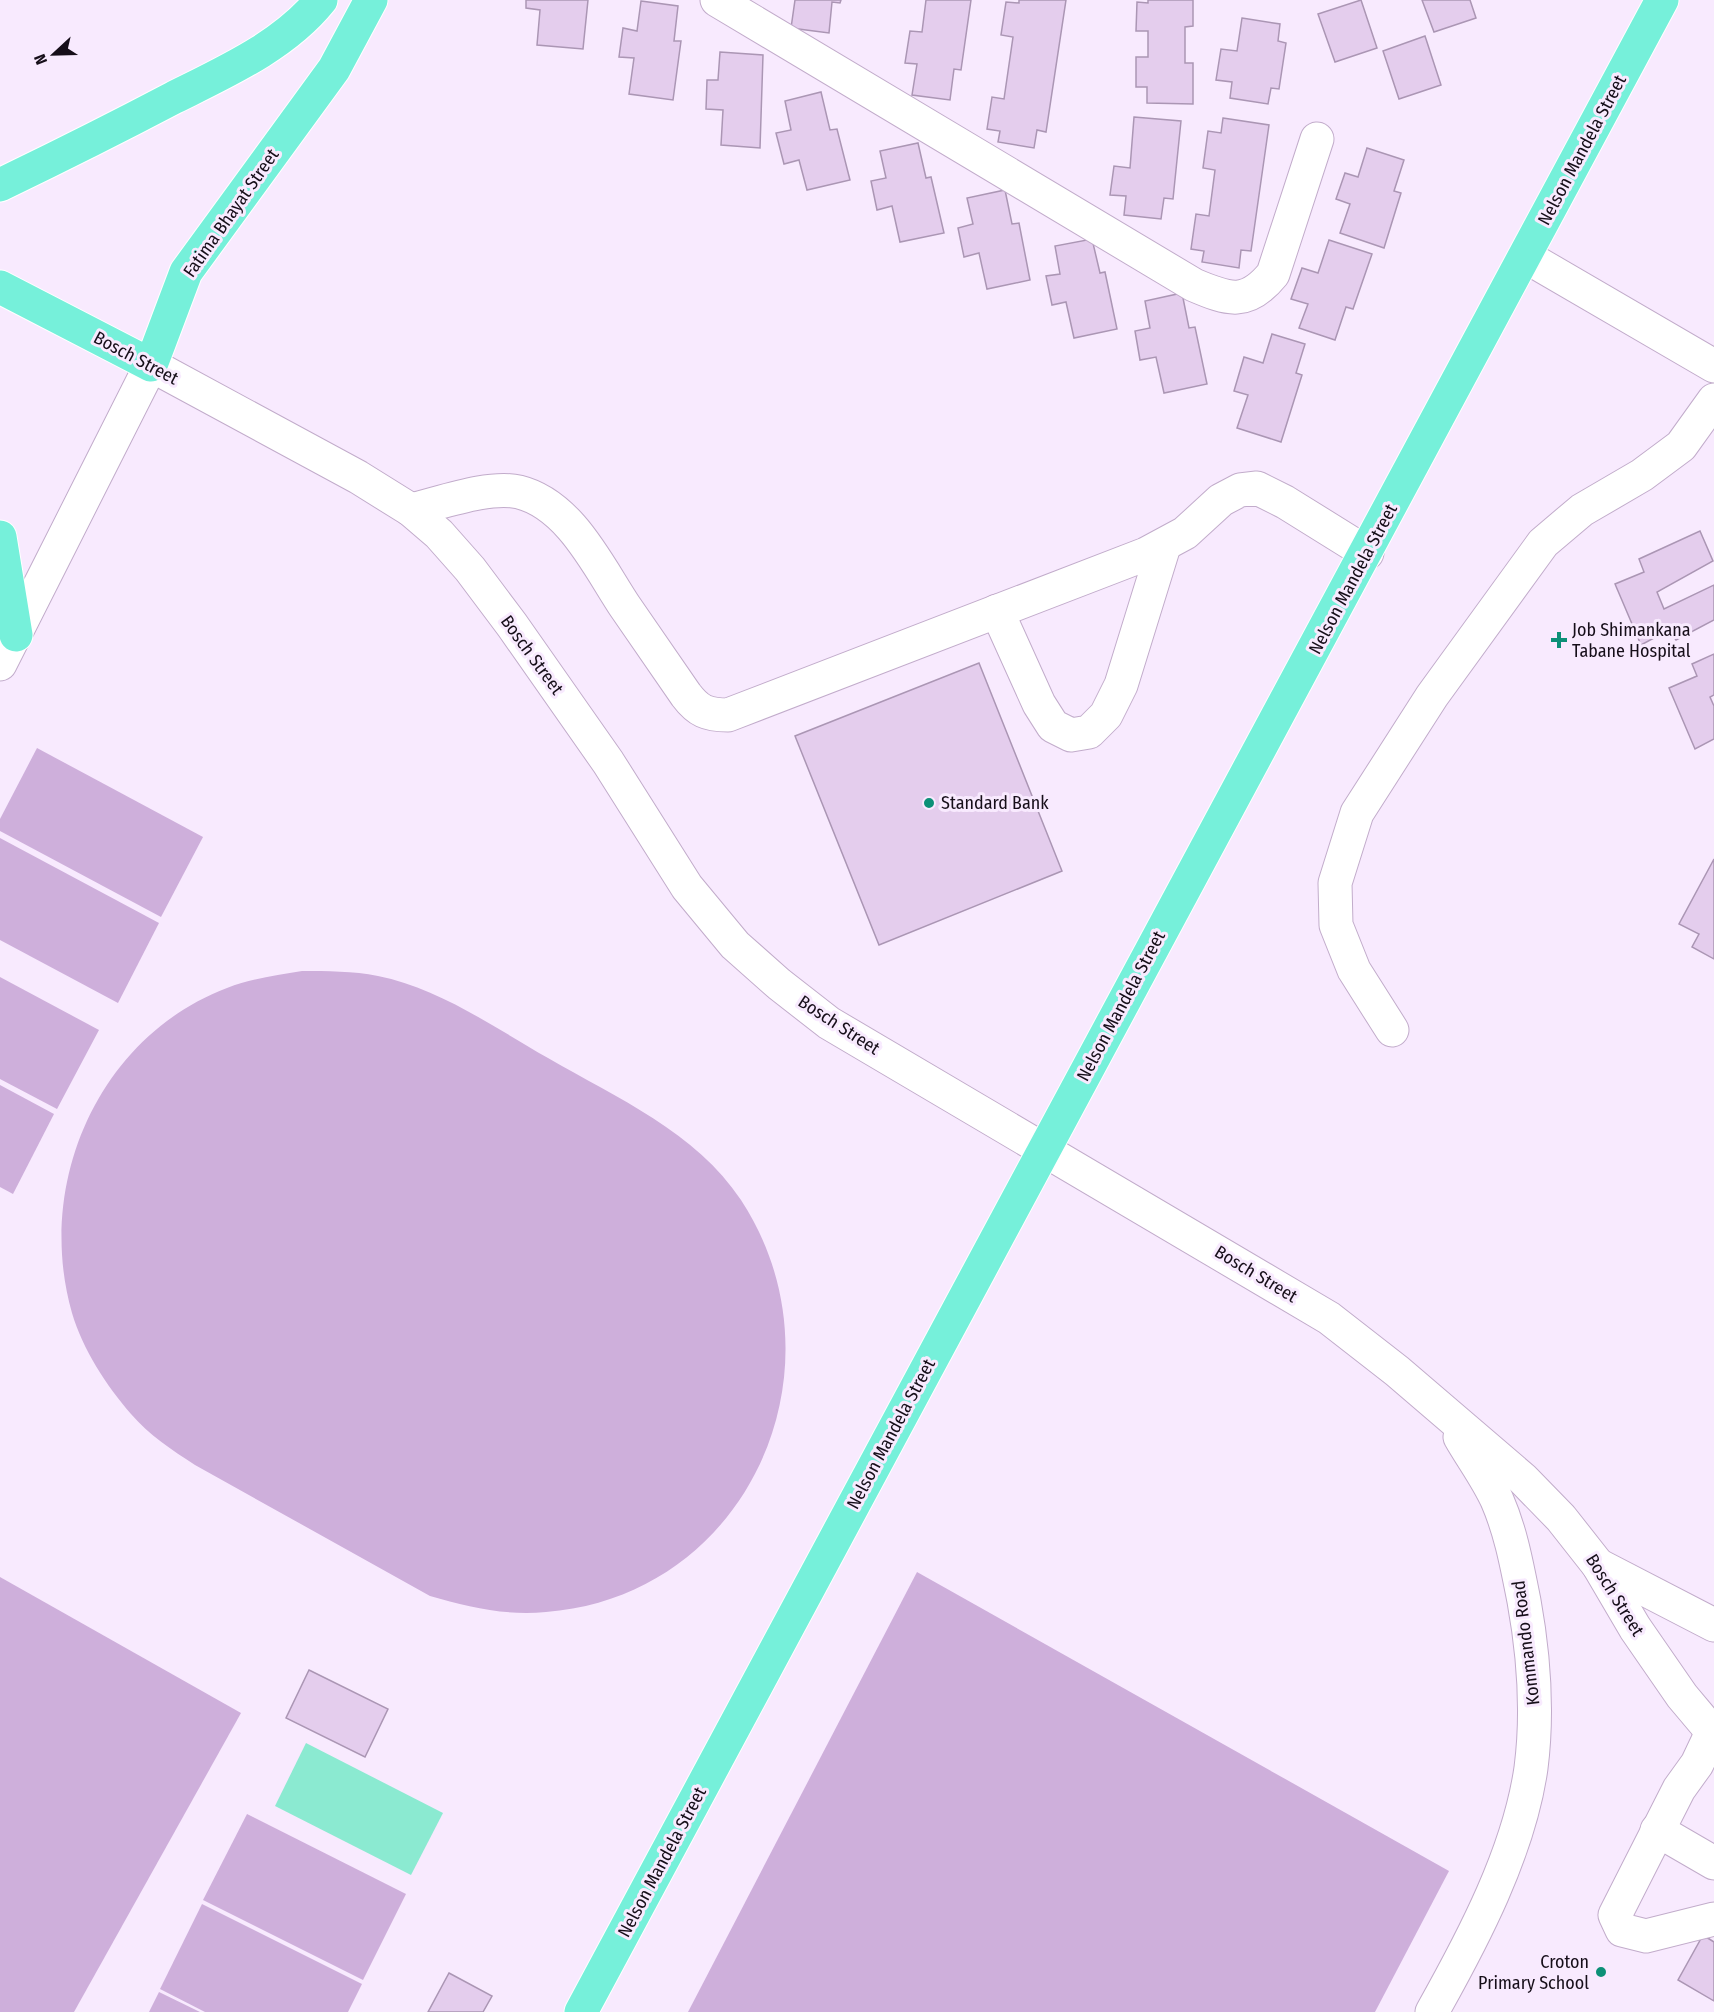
<svg xmlns="http://www.w3.org/2000/svg" width="1714" height="2012" font-family="'Fira Sans Condensed',sans-serif">
<style>
.green{fill:#ceafdb}
.water{fill:#8bead1}
.building{fill:#e4cded;stroke:#ab96b4;stroke-width:1.5}
.lines{fill:none;stroke-linecap:round;stroke-linejoin:round}
.minor-casing{stroke:#c2accb;stroke-width:35}
.major-casing{stroke:#fff;stroke-width:35}
.minor{stroke:#fff;stroke-width:33}
.major{stroke:#76f0da;stroke-width:33}
.poi-dot{fill:#0c9077;stroke:#f8eafe;stroke-width:2}
.labels{text-anchor:middle;dominant-baseline:central;stroke-width:6;stroke-linejoin:round;paint-order:stroke}
.street-label{font-size:18px;fill:#160e19;stroke:#f8eafe}
.poi-label{font-size:18px;fill:#160e19;stroke:#f8eafe;text-anchor:start}
</style>
<rect width="100%" height="100%" fill="#f8eafe"/>
<!-- green -->
<g class="green">
<polygon points="37,748 203,837 161,917 0,831 0,819"/>
<polygon points="0,838 159,923 118,1003 0,940"/>
<path d="M302,971C327,971 353,971 378,976C439,988 495,1028 548,1058C617,1098 696,1132 741,1200C850,1367 749,1596 546,1612C506,1616 468,1607 430,1596L195,1465C172,1450 149,1435 131,1414C106,1385 83,1350 72,1313C35,1184 98,1037 227,988C251,979 276,975 302,971Z"/>
<polygon points="0,977 99,1030 57,1109 0,1079"/>
<polygon points="0,1085 54,1114 13,1194 0,1187"/>
<polygon points="917,1572 1449,1871 1375,2012 688,2012"/>
<polygon points="0,1577 241,1713 74,2012 0,2012"/>
<polygon points="247,1814 406,1894 363,1980 203,1900"/>
<polygon points="202,1904 362,1984 348,2012 205,2012 160,1989"/>
<polygon points="159,1992 200,2012 149,2012"/>
</g>
<!-- water -->
<polygon class="water" points="306,1743 443,1813 411,1875 275,1806"/>
<!-- building -->
<g class="building">
<polygon points="526,0 588,0 583,49 537,45 540,10 526,8"/>
<polygon points="795,0 841,0 840,3 832,2 829,33 791,28"/>
<polygon points="926,0 971,0 961,70 954,69 950,100 912,95 917,64 905,63 910,31 922,32"/>
<polygon points="1019,0 1066,0 1046,132 1037,130 1034,148 998,142 1000,131 987,129 992,97 1004,99 1013,37 1001,35 1006,2 1019,3"/>
<polygon points="1148,0 1193,0 1193,26 1185,27 1185,63 1193,63 1193,104 1147,103 1147,87 1136,87 1136,57 1148,57 1148,31 1136,31 1137,2 1148,3"/>
<polygon points="1361,0 1377,48 1335,62 1318,14"/>
<polygon points="1422,0 1470,0 1476,18 1434,32"/>
<polygon points="641,1 678,6 674,41 681,41 673,100 629,94 634,58 619,57 623,28 637,31"/>
<polygon points="1242,18 1280,24 1278,41 1286,43 1279,89 1271,88 1268,104 1230,98 1232,82 1216,80 1221,49 1237,51"/>
<polygon points="1425,36 1441,85 1399,99 1383,51"/>
<polygon points="720,52 763,55 760,148 721,145 723,110 706,109 707,80 718,80"/>
<polygon points="821,92 830,130 837,129 850,180 807,190 799,160 784,164 776,133 791,130 785,101"/>
<polygon points="1134,117 1181,121 1173,199 1164,198 1161,219 1124,215 1126,196 1110,195 1114,166 1130,168"/>
<polygon points="1223,118 1269,125 1251,251 1241,250 1239,268 1202,262 1204,251 1191,249 1196,214 1209,216 1215,170 1203,168 1208,131 1221,133"/>
<polygon points="918,143 926,178 931,177 944,233 900,242 892,206 877,210 871,181 886,178 880,151"/>
<polygon points="1367,148 1404,160 1394,191 1401,193 1384,248 1340,233 1350,204 1336,199 1345,173 1358,177"/>
<polygon points="1005,190 1012,224 1019,223 1030,280 987,289 979,253 964,257 958,228 973,224 967,198"/>
<polygon points="1092,239 1100,273 1105,272 1117,329 1074,338 1066,302 1052,305 1046,276 1060,274 1055,246"/>
<polygon points="1329,240 1372,254 1353,309 1346,307 1335,340 1299,328 1308,304 1291,299 1302,268 1318,273"/>
<polygon points="1182,293 1189,328 1195,327 1207,384 1164,393 1156,357 1140,360 1135,331 1150,328 1145,301"/>
<polygon points="1272,334 1305,344 1296,373 1302,375 1281,442 1237,428 1248,395 1234,391 1244,357 1263,363"/>
<polygon points="1700,531 1713,561 1657,592 1664,609 1714,585 1714,620 1676,640 1669,630 1641,645 1615,584 1644,572 1639,559"/>
<polygon points="1714,654 1714,695 1710,697 1714,706 1714,739 1695,749 1669,688 1697,676 1692,664"/>
<polygon points="979,663 1062,871 879,945 795,736"/>
<polygon points="1714,859 1714,959 1692,947 1699,934 1679,924"/>
<polygon points="309,1670 388,1709 365,1757 286,1718"/>
<polygon points="1703,1935 1714,1942 1714,2001 1678,1980"/>
<polygon points="449,1973 492,1996 483,2012 428,2012"/>
</g>
<g class="lines">
<defs>
<g id="minor">
<path d="M717,0L1194,285C1229,300 1247,306 1273,274L1317,139"/>
<polyline points="1525,256 1714,366"/>
<path d="M411,510C441,503 489,485 519,492C571,505 599,568 626,608C646,637 666,666 686,695C698,711 707,715 728,715L1146,554L1185,533L1221,500L1240,490L1257,488L1285,502L1367,553"/>
<polyline points="997,611 1039,704 1053,726 1071,735 1089,732 1106,715 1121,685 1164,546"/>
<polyline points="0,664 151,365 358,477 411,510 439,534 470,569 512,625 608,762 687,887 735,945 779,984 829,1023 1329,1318 1397,1371 1523,1479 1561,1518 1598,1565 1635,1628 1682,1696 1714,1734"/>
<polyline points="1392,1030 1354,970 1336,925 1335,883 1357,813 1432,696 1543,543 1582,510 1642,475 1681,446 1714,400"/>
<polyline points="1598,1565 1714,1625"/>
<polyline points="1714,1728 1697,1764 1679,1789 1615,1915 1622,1930 1646,1936 1714,1919"/>
<polyline points="1657,1830 1714,1863"/>
<path d="M1432,2012C1473,1939 1519,1852 1531,1768C1538,1713 1534,1656 1524,1601C1517,1566 1511,1532 1497,1500C1487,1478 1472,1458 1460,1437"/>
</g>
<g id="major">
<path d="M0,185C58,157 116,128 173,98C225,72 284,46 321,0"/>
<polyline points="0,287 151,365 186,272 334,69 371,0"/>
<polyline points="0,537 16,635"/>
<polyline points="581,2012 1662,0"/>
</g>
</defs>
<!-- minor casing -->
<use href="#minor" class="minor-casing"/>
<!-- major casing -->
<use href="#major" class="major-casing"/>
<!-- minor -->
<use href="#minor" class="minor"/>
<!-- major -->
<use href="#major" class="major"/>
</g>
<!-- markers -->
<g class="poi-dot">
<path d="M1556 631h6v6h6v6h-6v6h-6v-6h-6v-6h6z"/>
<circle cx="929" cy="803" r="6"/>
<circle cx="1601" cy="1972" r="6"/>
</g>
<g class="labels">
<!-- street labels -->
<g class="street-label">
<text transform="translate(1582 150) rotate(-62)">Nelson Mandela Street</text>
<text transform="translate(231 213) rotate(-55)">Fatima Bhayat Street</text>
<text transform="translate(136 358) rotate(28)">Bosch Street</text>
<text transform="translate(1353 579) rotate(-62)">Nelson Mandela Street</text>
<text transform="translate(532 655) rotate(54)">Bosch Street</text>
<text transform="translate(1121 1006) rotate(-62)">Nelson Mandela Street</text>
<text transform="translate(839 1025) rotate(33)">Bosch Street</text>
<text transform="translate(1256 1274) rotate(31)">Bosch Street</text>
<text transform="translate(891 1434) rotate(-62)">Nelson Mandela Street</text>
<text transform="translate(1615 1595) rotate(58)">Bosch Street</text>
<text transform="translate(1526 1643) rotate(-97)">Kommando Road</text>
<text transform="translate(662 1862) rotate(-62)">Nelson Mandela Street</text>
</g>
<!-- poi labels -->
<g class="poi-label">
<text x="1572" y="630">Job Shimankana<tspan x="1572" dy="21">Tabane Hospital</tspan></text>
<text x="941" y="803">Standard Bank</text>
<text x="1589" y="1962" text-anchor="end">Croton<tspan x="1589" dy="21">Primary School</tspan></text>
</g>
</g>
<!-- north arrow -->
<g transform="translate(54 54) rotate(248)" stroke="#f8eafe" stroke-width="4.5" paint-order="stroke">
<path d="M0-4.5L10 22L0 15L-10 22Z" fill="#160e19"/>
<text y="-9" font-size="16" font-weight="bold" text-anchor="middle" fill="#160e19">N</text>
</g>
</svg>
